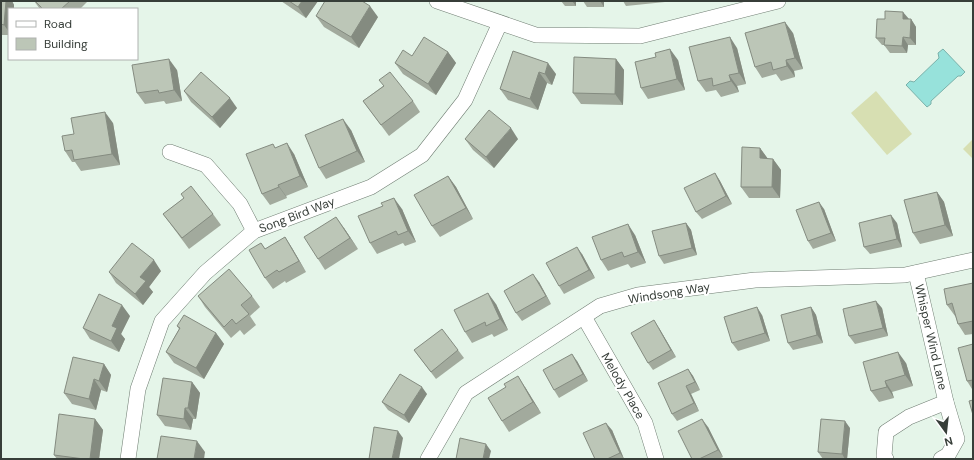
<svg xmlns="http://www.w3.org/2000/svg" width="974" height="460" font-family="'DM Sans',sans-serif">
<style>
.green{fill:#d7dfb2}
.water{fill:#97e2db;stroke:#7ab1aa}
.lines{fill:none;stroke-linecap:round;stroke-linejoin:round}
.minor-casing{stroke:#707e73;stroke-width:16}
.minor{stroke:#fff;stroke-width:15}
.wall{fill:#a2aa9d}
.shaded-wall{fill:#848b80}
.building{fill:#bcc6b7;stroke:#848b80}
.labels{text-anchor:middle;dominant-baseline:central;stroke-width:4;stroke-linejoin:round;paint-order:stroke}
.street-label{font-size:12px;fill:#373e39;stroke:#fff}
</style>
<rect width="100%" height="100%" fill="#e5f5e9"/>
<!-- green -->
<g class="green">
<polygon points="876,91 912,134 887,155 851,113"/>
<polygon points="973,139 973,159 963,149"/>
</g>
<!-- water -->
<polygon class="water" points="943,49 965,72 961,76 958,76 931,101 931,104 927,107 906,85 910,81 914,82 939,58 938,53"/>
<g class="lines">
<defs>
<g id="minor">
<polyline points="437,1 536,35 640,36 778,1"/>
<polyline points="170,152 206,165 240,204 254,231"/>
<polyline points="916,273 946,402 957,439 948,455 941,459"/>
<polyline points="584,317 645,423 656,459"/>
<polyline points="128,459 138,389 162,321 205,273 254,231 371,187 422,155 465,100 500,23"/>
<polyline points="428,459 466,393 600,306 638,295 755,280 905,275 973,260"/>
<polyline points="886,459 884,456 886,432 909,417 946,402"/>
</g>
</defs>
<!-- minor casing -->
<use href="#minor" class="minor-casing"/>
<!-- minor -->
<use href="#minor" class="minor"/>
</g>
<!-- wall -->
<g class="wall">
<polygon points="1,1 12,1 14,5 14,9 9,9 9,35 1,35"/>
<polygon points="34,1 88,1 80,9 40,9"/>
<polygon points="281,1 318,1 306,18"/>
<polygon points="561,1 576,1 576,6 565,6"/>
<polygon points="583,1 604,1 604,7 587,7"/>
<polygon points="623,1 665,1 665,2 626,6"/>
<polygon points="316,16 378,17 359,48 324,27"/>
<polygon points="909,19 911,19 916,27 916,45 908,45 907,53 890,53 884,45 882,45 876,38"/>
<polygon points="793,33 803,69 794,71 795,77 781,81 776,74 762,78 755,67"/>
<polygon points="737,48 746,84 737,86 739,92 721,97 716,90 706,92 698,81"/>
<polygon points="513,51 556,74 552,85 547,83 538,110 508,100 500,89"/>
<polygon points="448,52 456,63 436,95 403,74 395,63 412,56"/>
<polygon points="616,59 624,70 623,105 581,104 573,93"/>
<polygon points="678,60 685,90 648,99 641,88"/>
<polygon points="177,70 182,101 166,104 164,101 145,104 137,93"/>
<polygon points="383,86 413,101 420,112 389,136 363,101"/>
<polygon points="184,91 237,108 220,128 191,102"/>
<polygon points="113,123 120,165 81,171 75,162 72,162 65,151 74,134"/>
<polygon points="351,130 365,162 326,179 319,168"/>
<polygon points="465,139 518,139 494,168 473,150"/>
<polygon points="276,148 294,154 308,187 286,196 287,198 270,205 262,194"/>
<polygon points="760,148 768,159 773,159 781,170 780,198 749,198 741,187"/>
<polygon points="715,173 720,181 732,204 702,219 696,212"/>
<polygon points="448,176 456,187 473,219 440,237 432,226"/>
<polygon points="937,192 944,202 953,236 920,244 913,233"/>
<polygon points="184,198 213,214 221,225 189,249 163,214"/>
<polygon points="402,209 416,242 405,246 403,243 377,254 370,243"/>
<polygon points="824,209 836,241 813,249 808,241"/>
<polygon points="686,223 691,230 697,255 664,264 659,256"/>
<polygon points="897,223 902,247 870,254 864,247"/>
<polygon points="344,228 358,249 325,270 318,259"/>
<polygon points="635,235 646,263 631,268 628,264 608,271 601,260"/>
<polygon points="285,237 292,248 306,272 286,283 285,281 273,289 265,278 261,243 265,249"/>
<polygon points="582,254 595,278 564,294 559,286"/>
<polygon points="161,271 149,287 153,292 143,305 116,283 109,272"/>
<polygon points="539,282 551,304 522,321 516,313"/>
<polygon points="973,283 973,334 965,335 958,324 955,315 955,316 947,305"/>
<polygon points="198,296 252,296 260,307 250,316 256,325 244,335 240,330 231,338 205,307"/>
<polygon points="496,304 508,330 494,337 492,334 472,343 465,332"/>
<polygon points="811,307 816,315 823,343 793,350 788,343"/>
<polygon points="882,308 888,336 855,344 849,336"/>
<polygon points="762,315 770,341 738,351 732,343"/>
<polygon points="130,316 121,334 125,339 119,352 90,339 83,328"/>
<polygon points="177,326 216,333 224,344 204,379 174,363 166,352 179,329"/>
<polygon points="659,328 676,357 653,370 648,363"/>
<polygon points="973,344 973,389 972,389 967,381"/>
<polygon points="414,350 458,350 464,358 436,379"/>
<polygon points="577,361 588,381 559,398 554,390"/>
<polygon points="906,363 913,386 892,392 894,398 879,402 871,391"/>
<polygon points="104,364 111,375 107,392 101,390 96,410 72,404 64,393"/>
<polygon points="688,369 693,376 700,390 691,394 699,411 677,421 672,414"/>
<polygon points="192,382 200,393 196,419 193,419 191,430 165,426 157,415"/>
<polygon points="525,387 541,413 509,432 502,421"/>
<polygon points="427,394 409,423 388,410 382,402"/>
<polygon points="95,419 103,430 99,459 57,459 54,455"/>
<polygon points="708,427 723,457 719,459 692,459"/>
<polygon points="850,428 847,459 823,459 818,452"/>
<polygon points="612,430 624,459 595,459"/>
</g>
<!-- shaded-wall -->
<g class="shaded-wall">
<polygon points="6,1 12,1 14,5 14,9 9,9 9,32 4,25"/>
<polygon points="302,1 318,1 306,18 298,7"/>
<polygon points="572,1 576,1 576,6"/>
<polygon points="600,1 604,1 604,7"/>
<polygon points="370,6 378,17 359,48 351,37"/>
<polygon points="903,12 909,19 903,19"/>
<polygon points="911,19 916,27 916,45 910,38"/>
<polygon points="785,22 793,33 803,69 795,58"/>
<polygon points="730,37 737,48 746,84 739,73"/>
<polygon points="903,37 908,45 907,53 902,46"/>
<polygon points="670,49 678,60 685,90 677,79"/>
<polygon points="448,52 456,63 436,95 428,84"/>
<polygon points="169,59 177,70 182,101 174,90"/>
<polygon points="616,59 624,70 623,105 615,94"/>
<polygon points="786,60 794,71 795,77 787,66"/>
<polygon points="548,63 556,74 552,85 545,74"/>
<polygon points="539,72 547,83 538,110 530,99"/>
<polygon points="729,75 737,86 739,92 731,81"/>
<polygon points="230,98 237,108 220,128 212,117"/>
<polygon points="105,112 113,123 120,165 112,154"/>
<polygon points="343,119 351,130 365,162 357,151"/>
<polygon points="511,128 518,139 494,168 486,157"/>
<polygon points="287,143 294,154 308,187 300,176"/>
<polygon points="760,148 768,159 760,158"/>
<polygon points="773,159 781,170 780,198 772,187"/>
<polygon points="715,173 720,181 732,204 726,196"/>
<polygon points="448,176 456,187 473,219 466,208"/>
<polygon points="278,185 286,196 287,198 279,187"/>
<polygon points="937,192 944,202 953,236 945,225"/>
<polygon points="394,198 402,209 416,242 408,231"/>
<polygon points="819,202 824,209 836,241 831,233"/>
<polygon points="891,215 897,223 902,247 897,239"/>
<polygon points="336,217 344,228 358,249 350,238"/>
<polygon points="686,223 691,230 697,255 692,248"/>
<polygon points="628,224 635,235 646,263 638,252"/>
<polygon points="285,237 292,248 306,272 299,261"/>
<polygon points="577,247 582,254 595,278 589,270"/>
<polygon points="154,260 161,271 149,287 153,292 143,305 135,294 140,277"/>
<polygon points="533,274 539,282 551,304 546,296"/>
<polygon points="488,293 496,304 508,330 500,319"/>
<polygon points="876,301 882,308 888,336 883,328"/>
<polygon points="122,305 130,316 121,334 125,339 119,352 111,341 112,326"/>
<polygon points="757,307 762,315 770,341 765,333"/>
<polygon points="811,307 816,315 823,343 817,335"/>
<polygon points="654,320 659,328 676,357 671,350"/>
<polygon points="216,333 224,344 204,379 196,368"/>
<polygon points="898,352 906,363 913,386 905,375"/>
<polygon points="572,354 577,361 588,381 583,374"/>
<polygon points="104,364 111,375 107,392 99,381"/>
<polygon points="688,369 693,376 700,390 695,382"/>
<polygon points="518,376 525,387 541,413 533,402"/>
<polygon points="94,379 101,390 96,410 89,399"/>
<polygon points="885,381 892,392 894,398 887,387"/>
<polygon points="192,382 200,393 196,419 188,408"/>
<polygon points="686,386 691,394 699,411 694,403"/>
<polygon points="422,387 427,394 409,423 404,415"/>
<polygon points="185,408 193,419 191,430 184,419"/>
<polygon points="95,419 103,430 99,459 90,459"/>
<polygon points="702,419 708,427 723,457 718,450"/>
<polygon points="845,421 850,428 847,459 845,459 842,454"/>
<polygon points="606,423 612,430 624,459 620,453"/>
<polygon points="398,431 403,438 399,459 392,459"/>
<polygon points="197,441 205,452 204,459 194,459"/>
<polygon points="486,444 491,451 489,459 483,459"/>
</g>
<!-- building -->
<g class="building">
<polygon points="1,1 6,1 4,25 1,24"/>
<polygon points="35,1 70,1 61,9 43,9"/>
<polygon points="289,1 302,1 298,7"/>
<polygon points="325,1 362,1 370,6 351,37 316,16"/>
<polygon points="885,11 903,12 903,19 911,19 910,38 903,37 902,46 884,45 885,38 876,38 877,19 885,19"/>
<polygon points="785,22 795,58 786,60 787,66 773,70 771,62 755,67 745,33"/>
<polygon points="424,37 448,52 428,84 395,63 403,50 412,56"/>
<polygon points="730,37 739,73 729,75 731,81 713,86 712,78 698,81 689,47"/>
<polygon points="670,49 677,79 641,88 635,62 656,57 655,53"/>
<polygon points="513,51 548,63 545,74 539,72 530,99 500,89"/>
<polygon points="574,57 616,59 615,94 573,93"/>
<polygon points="169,59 174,90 159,93 158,90 137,93 132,65"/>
<polygon points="201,72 230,98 212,117 184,91"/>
<polygon points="390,72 413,101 381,125 363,101 384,86 379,80"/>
<polygon points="489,110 511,128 486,157 465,139"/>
<polygon points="105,112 112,154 74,160 72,150 65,151 62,136 74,134 71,118"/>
<polygon points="343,119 357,151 319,168 305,135"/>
<polygon points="287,143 300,176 278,185 279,187 262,194 246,154 273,144 275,148"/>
<polygon points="742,147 760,148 760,158 773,159 772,187 741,187"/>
<polygon points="715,173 726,196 696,212 684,188"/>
<polygon points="448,176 466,208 432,226 414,195"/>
<polygon points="191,186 213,214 182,238 163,214 184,198 181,194"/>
<polygon points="937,192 945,225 913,233 904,200"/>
<polygon points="394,198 408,231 398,235 396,231 370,243 358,216 383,206 381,203"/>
<polygon points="819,202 831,233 808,241 796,210"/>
<polygon points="891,215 897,239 864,247 859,223"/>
<polygon points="336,217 350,238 318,259 304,237"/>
<polygon points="686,223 692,248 659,256 652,231"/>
<polygon points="628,224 638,252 624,257 622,252 601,260 592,237"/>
<polygon points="285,237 299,261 279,272 277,270 265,278 249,250 261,243 265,249"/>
<polygon points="132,243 154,260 140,277 146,281 135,294 109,272"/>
<polygon points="577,247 589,270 559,286 546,263"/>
<polygon points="229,269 252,296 241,305 249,314 236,324 232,319 224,327 198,296"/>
<polygon points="533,274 546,296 516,313 504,291"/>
<polygon points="973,283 973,321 958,324 952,303 947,305 944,289"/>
<polygon points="488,293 500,319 486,326 485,322 465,332 454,310"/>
<polygon points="99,294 122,305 112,326 117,328 111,341 83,328"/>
<polygon points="876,301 883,328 849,336 843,309"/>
<polygon points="757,307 765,333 732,343 724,317"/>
<polygon points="811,307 817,335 788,343 781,315"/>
<polygon points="184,315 216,333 196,368 166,352 180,328 177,326"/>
<polygon points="654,320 671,350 648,363 631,333"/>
<polygon points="442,329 458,350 431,372 414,350"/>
<polygon points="973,344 973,380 967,381 958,348"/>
<polygon points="898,352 905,375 885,381 887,387 871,391 863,362"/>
<polygon points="572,354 583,374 554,390 543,370"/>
<polygon points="73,357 104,364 99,381 94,379 89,399 64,393"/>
<polygon points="688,369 695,382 686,386 694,403 672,414 658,383"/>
<polygon points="400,374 422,387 404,415 382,402"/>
<polygon points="518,376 533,402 502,421 488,398 506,387 504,384"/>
<polygon points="163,378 192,382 188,408 185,408 184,419 157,415"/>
<polygon points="973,400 973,415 969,401"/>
<polygon points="59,414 95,419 90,459 84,459 54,455"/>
<polygon points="702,419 718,450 699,459 692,459 678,431"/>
<polygon points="821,419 845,421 842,454 818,452"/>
<polygon points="606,423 620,453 607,459 595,459 583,433"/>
<polygon points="374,427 398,431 392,459 369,459"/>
<polygon points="161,436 197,441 194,459 157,459"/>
<polygon points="460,438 486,444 483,459 456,459"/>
</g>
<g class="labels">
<!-- street labels -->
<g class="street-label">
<text transform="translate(297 215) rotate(-21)">Song Bird Way</text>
<text transform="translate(669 293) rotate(-9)">Windsong Way</text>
<text transform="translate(931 337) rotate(77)">Whisper Wind Lane</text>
<text transform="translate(623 386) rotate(60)">Melody Place</text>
</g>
</g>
<!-- border -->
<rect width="974" height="460" fill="none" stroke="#373e39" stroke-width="4"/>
<!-- legend -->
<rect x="8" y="8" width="130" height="52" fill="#ffffff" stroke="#afb2b0"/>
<rect x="16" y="21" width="20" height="6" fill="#ffffff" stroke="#afb2b0"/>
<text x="44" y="28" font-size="12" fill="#373e39">Road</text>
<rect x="16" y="38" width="20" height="12" fill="#bcc6b7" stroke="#afb2b0"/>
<text x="44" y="48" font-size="12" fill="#373e39">Building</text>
<!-- north arrow -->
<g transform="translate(946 432) rotate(165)" stroke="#ffffff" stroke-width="3" paint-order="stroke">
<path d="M0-3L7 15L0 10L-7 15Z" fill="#373e39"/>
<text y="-6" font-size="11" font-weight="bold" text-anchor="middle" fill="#373e39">N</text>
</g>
</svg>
